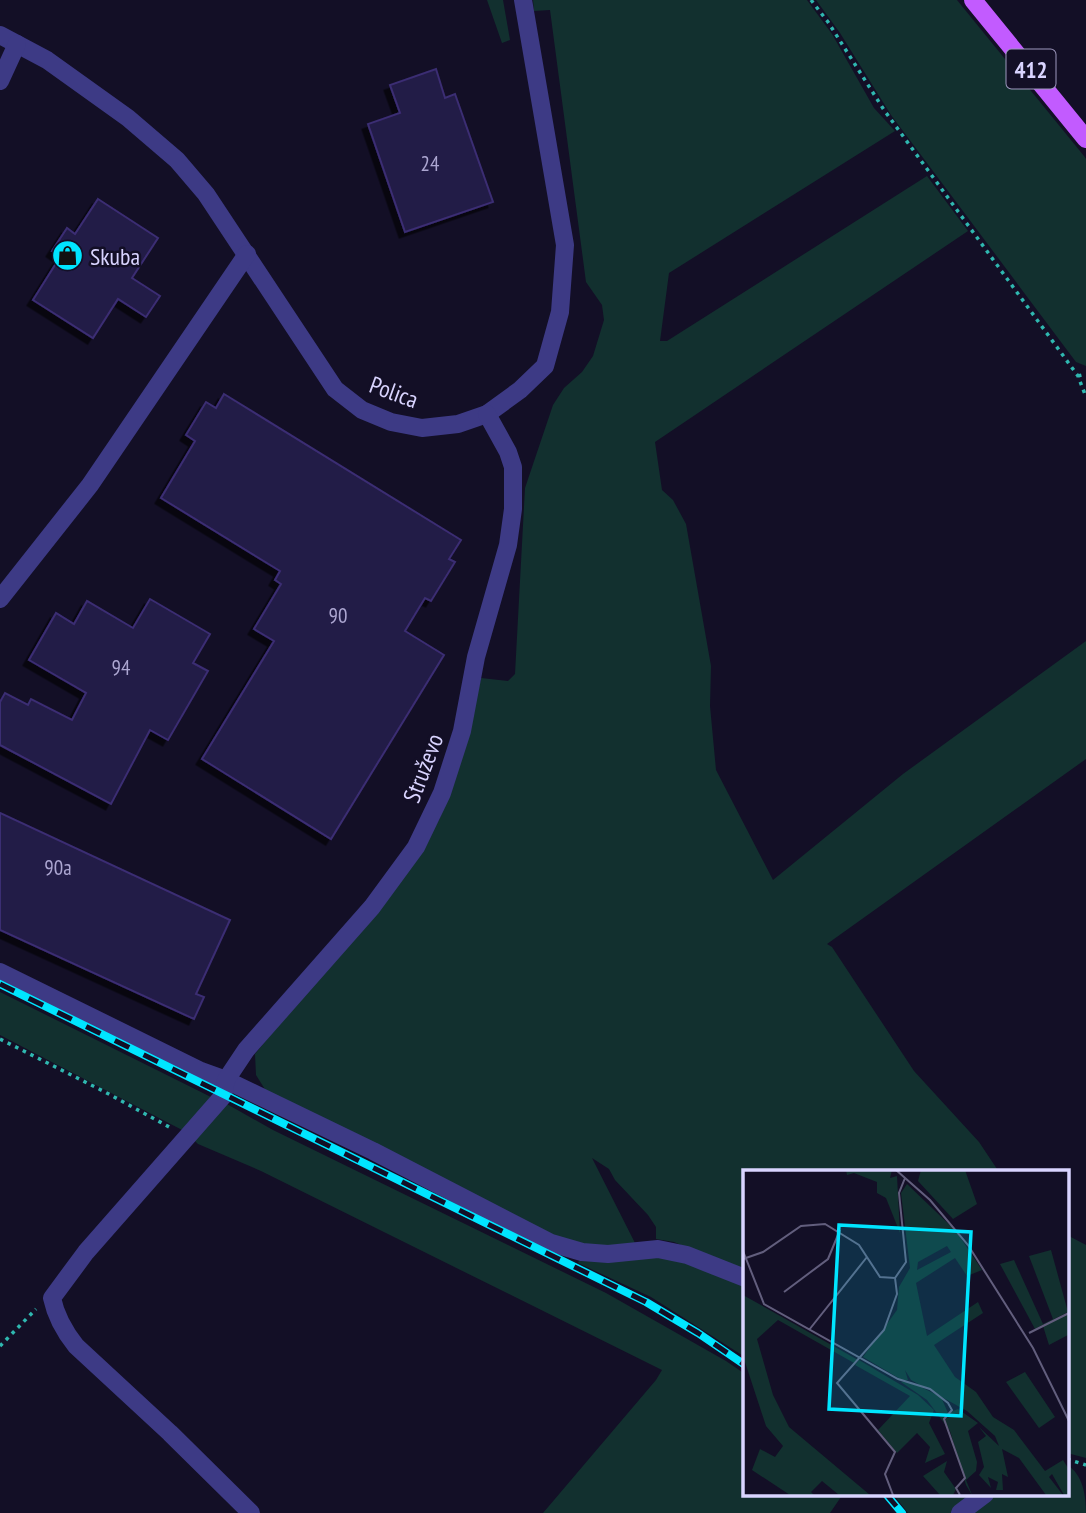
<svg xmlns="http://www.w3.org/2000/svg" width="1086" height="1513" font-family="'PT Sans Narrow',sans-serif">
<style>
.green{fill:#12302f}
.building{fill:#241b47;stroke:#3b2d73;stroke-width:2;filter:url(#shadow)}
.lines{fill:none;stroke-linecap:round;stroke-linejoin:round}
.path{stroke:#2fb8b0;stroke-width:3.5;stroke-dasharray:3.5 5;stroke-linecap:butt}
.minor{stroke:#3d3a85;stroke-width:18}
.major{stroke:#c25bff;stroke-width:18}
.rail-casing{stroke:#00e5ff;stroke-width:8}
.rail{stroke:#130f26;stroke-width:5;stroke-dasharray:16;stroke-linecap:butt}
.labels{text-anchor:middle;dominant-baseline:central;stroke-width:5;stroke-linejoin:round;paint-order:stroke}
.number-label{font-size:21px;fill:#aca6d1}
.shield{fill:#130f26;stroke:#9e99be;stroke-width:2}
.shield-label{font-size:23px;font-weight:bold;fill:#d9d4ff}
.poi-label{font-size:24px;fill:#d9d4ff;stroke:#130f26;text-anchor:start}
.street-label{font-size:24px;fill:#d9d4ff;stroke:#130f26}
.inset-road{fill:none;stroke:#625e7d;stroke-width:2}
.view{fill:#00e5ff;fill-opacity:0.15;stroke:#00e5ff;stroke-width:3.5}
.inset-edge{fill:none;stroke:#d9d4ff;stroke-width:3.5}
</style>
<defs>
<filter id="shadow"><feDropShadow dx="-5.5" dy="5.5" stdDeviation="0" flood-color="#0009"/></filter>
</defs>
<rect width="100%" height="100%" fill="#130f26"/>
<!-- green -->
<g class="green">
<polygon points="487,0 503,0 510,40 502,43"/>
<path d="M533,0H807L832,34L874,108L895,131L669,273L660,341H667L927,176L968,231L655,442L662,490L673,500L686,524L711,666L710,706L716,770L773,880L903,774L1086,641V759L827,944L832,947L914,1071L979,1142L999,1172H745V1272L674,1242L656,1239V1227L648,1215L615,1180L609,1169L592,1158L635,1243C607,1249 584,1247 558,1239L266,1091L256,1075L255,1054L417,856L439,820L459,766L481,678L508,681L515,674L525,488L553,405L564,388L582,372L593,356L604,320L602,305L586,282L550,10L534,11Z"/>
<polygon points="816,0 957,0 1084,156 1086,159 1086,366 1076,362 891,115 840,33"/>
<polygon points="0,992 213,1098 184,1131 0,1035"/>
<polygon points="225,1103 273,1130 606,1293 726,1361 745,1374 745,1494 843,1494 830,1513 543,1513 656,1380 662,1370 261,1171 198,1144 193,1139"/>
<polygon points="1067,1235 1086,1245 1086,1458 1067,1453"/>
<polygon points="659,1256 679,1259 745,1284 745,1357 651,1297 578,1263 580,1259"/>
<path d="M1067,1465C1083,1474 1086,1496 1086,1513H969L991,1494H1067Z"/>
<polygon points="893,1494 979,1494 954,1513 908,1513"/>
</g>
<!-- building -->
<g class="building">
<polygon points="436,69 445,98 455,94 493,202 405,232 368,124 400,113 390,85"/>
<polygon points="98,199 158,238 132,278 160,296 146,317 118,299 93,338 33,300 60,257 52,251 67,228 75,234"/>
<polygon points="224,394 461,540 449,559 455,562 431,601 425,598 405,631 444,655 331,839 202,759 274,641 254,629 281,584 275,580 280,571 161,498 195,441 186,435 206,402 216,408"/>
<polygon points="150,599 210,634 193,663 208,671 168,740 150,730 111,804 0,745 0,702 5,693 28,705 31,699 72,720 86,693 29,660 56,613 74,624 87,601 133,628"/>
<polygon points="0,813 230,920 196,994 204,997 194,1019 0,930"/>
</g>
<g class="lines">
<!-- path -->
<g class="path">
<polyline points="811,0 828,22 884,110 1078,376 1086,397"/>
<polyline points="1078,376 1086,374"/>
<polyline points="0,1039 105,1092 171,1128"/>
<polyline points="0,1346 36,1309"/>
<polyline points="1067,1459 1086,1465"/>
</g>
<!-- minor -->
<g class="minor">
<polyline points="0,35 47,60 128,118 177,160 206,194 335,389 362,410 391,422 422,428 458,424 487,414 520,390 545,366 560,312 565,245 523,0"/>
<polyline points="0,81 17,44"/>
<polyline points="0,599 90,485 247,254"/>
<polyline points="0,972 201,1071 226,1080 373,1151 551,1243 582,1252 608,1254 658,1249 687,1255 745,1278"/>
<path d="M251,1513L170,1433L76,1346C64,1331 56,1317 52,1298L86,1252L223,1096L226,1080L246,1050L372,907L416,847L442,793L462,731L476,657L508,545L513,509V467L508,452L487,414"/>
<polyline points="960,1513 985,1494"/>
</g>
<!-- major -->
<polyline class="major" points="973,0 1086,139"/>
<defs>
<g id="rail">
<polyline points="0,984 646,1302 698,1333 745,1365"/>
<polyline points="886,1494 902,1513"/>
</g>
</defs>
<!-- rail casing -->
<use href="#rail" class="rail-casing"/>
<!-- rail -->
<use href="#rail" class="rail"/>
</g>
<!-- icons -->
<defs>
<symbol id="shop-disc" viewBox="-11 -11 22 22"><circle r="9.5" fill="#00e5ff" stroke="#130f26"/><path d="M-5-2.5h2.3a2.7 3.5 0 0 1 5.4 0H5L5.5 6h-11ZM-1.5-2.5h3a1.5 2.3 0 0 0-3 0Z" fill="#111"/></symbol>
</defs>
<g fill-rule="evenodd">
<use href="#shop-disc" x="50" y="238" width="35" height="35"/>
</g>
<g class="labels">
<!-- number labels -->
<g class="number-label">
<text x="430" y="163">24</text>
<text x="338" y="615">90</text>
<text x="121" y="667">94</text>
<text x="58" y="867">90a</text>
</g>
<!-- shield labels -->
<rect class="shield" x="1006.5" y="49.5" width="49" height="39" rx="5"/>
<g class="shield-label">
<text x="1031" y="69">412</text>
</g>
<!-- poi labels -->
<g class="poi-label">
<text x="90" y="256">Skuba</text>
</g>
<!-- street labels -->
<g class="street-label">
<text transform="translate(394 392) rotate(20)">Polica</text>
<text transform="translate(423 768) rotate(-69)">Struževo</text>
</g>
</g>
<!-- overview -->
<g transform="translate(743 1170)">
<rect width="326" height="326" fill="#130f26"/>
<path d="M103,0H149L147,8L154,6L157,63L143,28L134,23V12L111,3L104,5ZM178,0H222L234,34L210,49L175,11ZM164,14L213,61L239,100L224,106L212,88L173,113L184,166L235,132L240,143L191,175L212,207L233,222L250,247L271,260L302,301L320,290L325,298V325H321L309,304L306,307L320,325H303L276,288L259,279L265,307L259,304L260,320H253L255,312L245,307L248,318L236,305L241,297L235,272L243,266L236,257L256,276L252,266L224,241L168,210L162,200L165,210H159L120,187L154,140L156,117L167,98L158,23ZM204,76L208,82L174,100L175,92ZM308,80L325,142L292,159L257,94L271,90L300,154L310,149L286,86ZM0,125L115,190L111,193L35,150L14,169L30,225L46,257L127,325H96L79,311L68,322L71,325H47L9,300L17,279L32,287L40,276L23,256L2,192ZM325,144V165L306,175L300,156ZM116,190L175,225L191,240L186,253L202,284L182,293L187,277L174,263L154,283L135,260L167,226L112,195ZM282,202L312,247L296,258L263,212ZM158,212H168L198,227L205,243L215,239L235,253L225,261L234,292L233,301L223,310L229,325L223,315L207,261L184,230ZM204,291L201,302L213,319L210,325H197L180,306Z" fill="#12302f" fill-rule="evenodd"/>
<path class="inset-road" d="M153,0L187,30L225,75L290,178L326,251M0,81L21,134L155,209L187,219L205,233L209,240L201,249L222,308L213,318L217,325M0,89L20,82L58,56L82,54L116,75L137,107L152,108L163,92L156,23L162,8M41,122L85,89L97,60M66,160L124,87M286,163L326,143M150,325L142,304L152,282L94,213L141,160L154,124L152,108"/>
<path class="view" d="M96,55L228,62L218,246L86,239Z"/>
<rect width="326" height="326" class="inset-edge"/>
</g>
</svg>
